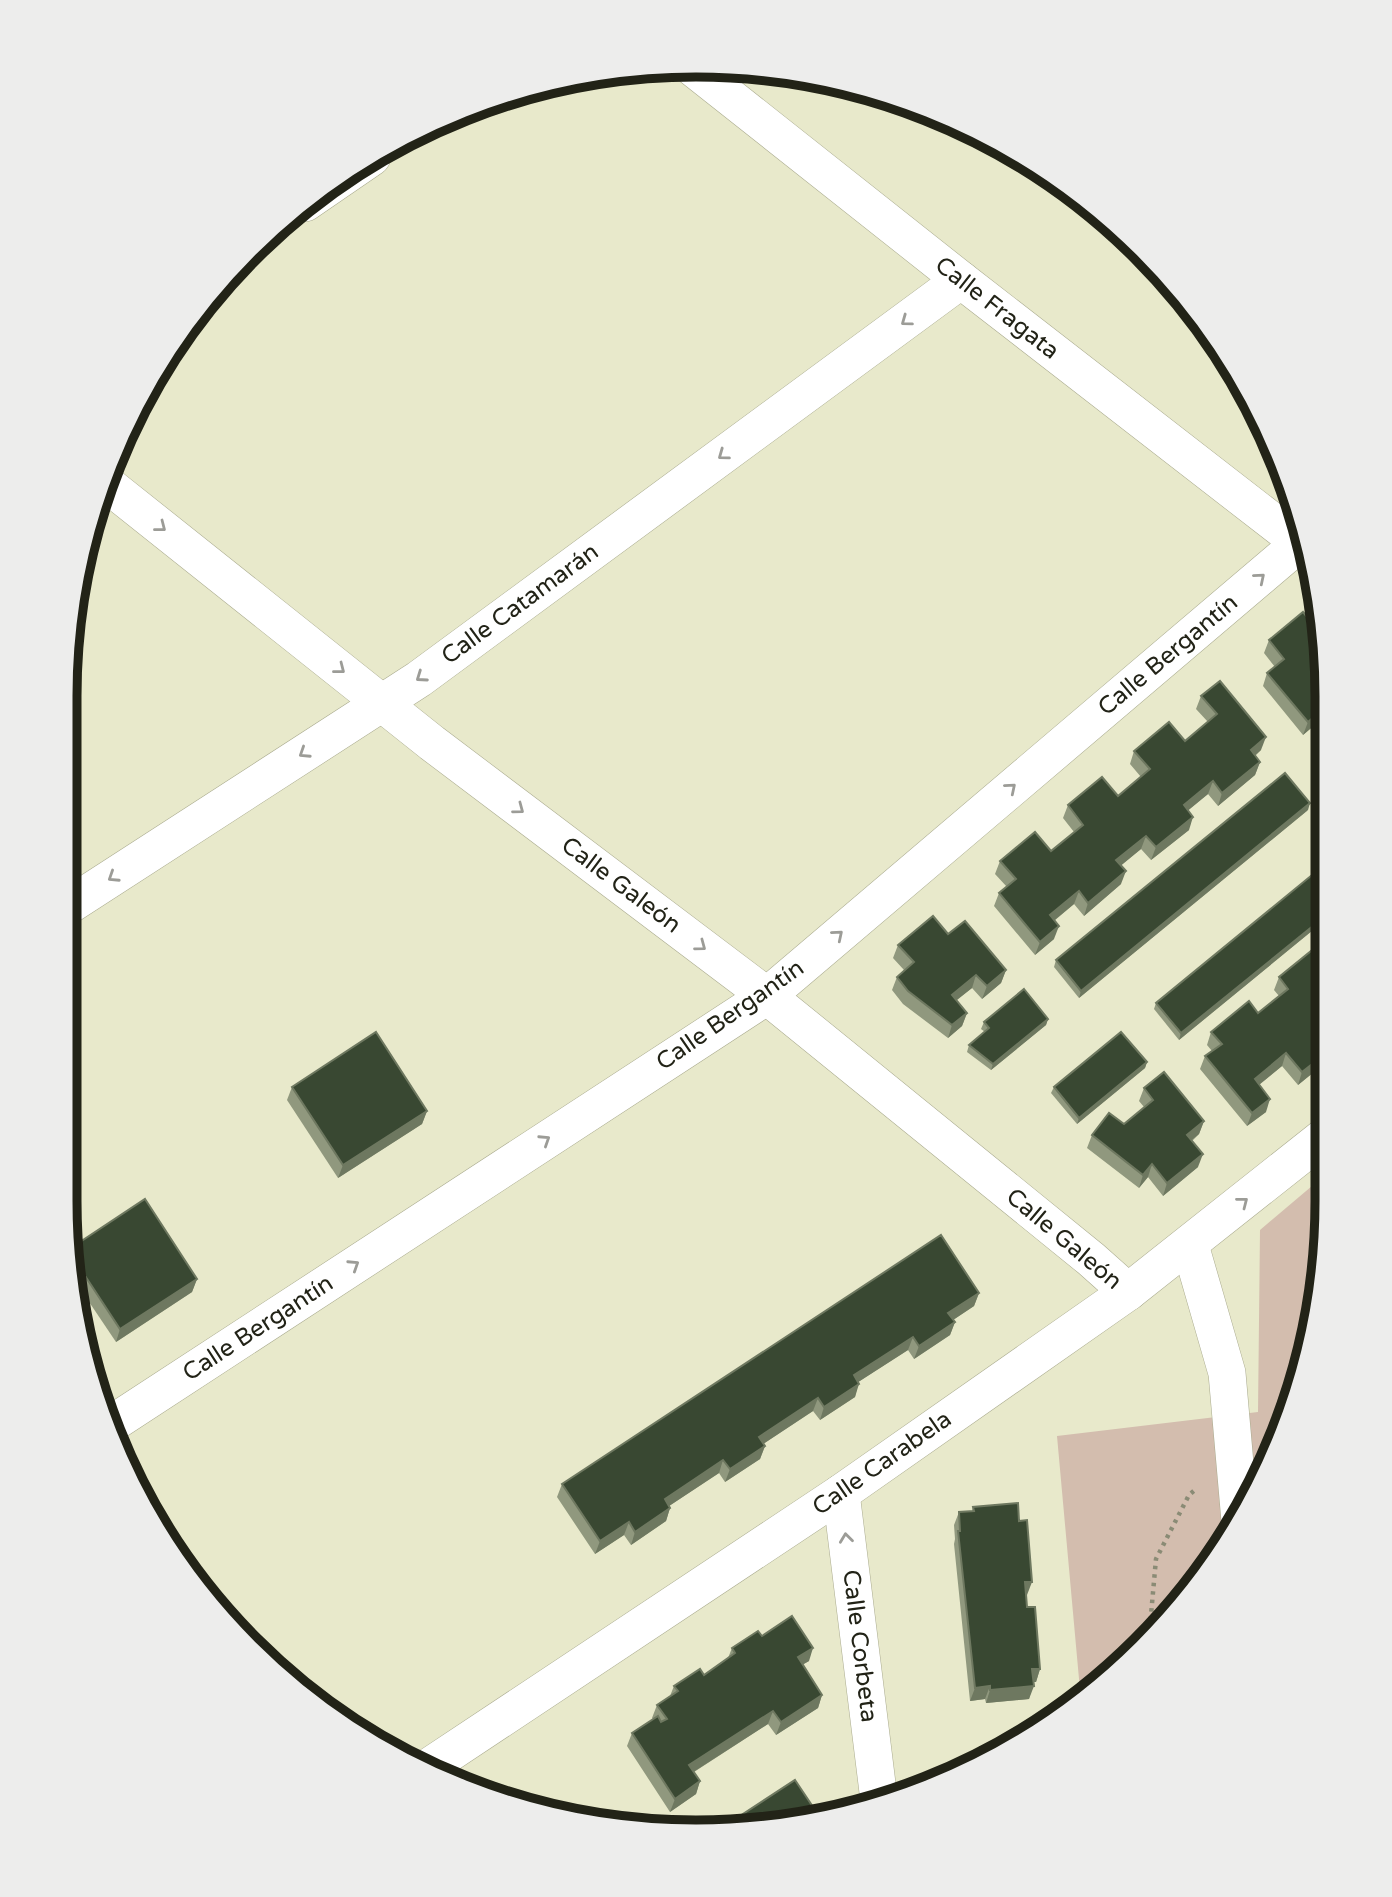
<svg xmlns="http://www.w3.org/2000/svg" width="1392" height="1897" font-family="'Varela Round',sans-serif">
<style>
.green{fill:#d3bdae}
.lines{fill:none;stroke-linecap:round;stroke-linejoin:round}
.minor-casing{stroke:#aaab8f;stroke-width:38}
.path{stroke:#8a8b75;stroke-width:4.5;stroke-dasharray:3.5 5;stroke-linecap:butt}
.minor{stroke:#fff;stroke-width:37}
.wall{fill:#90987e}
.shaded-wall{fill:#6e7860}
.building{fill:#394832;stroke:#6e7860;stroke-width:2}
.oneway{stroke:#9c9c97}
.labels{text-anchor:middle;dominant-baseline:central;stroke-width:7;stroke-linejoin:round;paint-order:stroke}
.street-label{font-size:24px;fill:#222317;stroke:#fff}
.rim{fill:none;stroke:#222317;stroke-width:9}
</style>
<rect width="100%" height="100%" fill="#e8e9cb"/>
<!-- green -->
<polygon class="green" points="1325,1175 1326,1243 1306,1365 1243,1516 1171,1617 1081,1701 1057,1436 1258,1412 1260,1230"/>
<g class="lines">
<defs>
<g id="minor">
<polyline points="692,67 961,280 1304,546"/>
<polyline points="305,203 372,157"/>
<polyline points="108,485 432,743 767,996 1091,1259 1128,1292"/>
<polyline points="65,908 419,679 961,280"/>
<polyline points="1190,1245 1227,1373 1240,1521"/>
<polyline points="113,1423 767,996 1300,543"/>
<polyline points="841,1493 879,1800"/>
<polyline points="424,1770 841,1493 1128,1292 1325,1136"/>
</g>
</defs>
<!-- minor casing -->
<use href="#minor" class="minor-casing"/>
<!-- path -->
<polyline class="path" points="1149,1637 1156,1559 1189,1495 1196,1489"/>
<!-- minor -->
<use href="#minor" class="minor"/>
</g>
<!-- wall -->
<g class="wall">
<polygon points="1322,626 1322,718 1303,735 1263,686 1267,673 1275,667 1264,653 1269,640 1318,630"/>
<polygon points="1201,696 1261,750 1255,756 1260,762 1255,775 1218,806 1208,794 1188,810 1189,830 1151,860 1141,849 1121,865 1121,884 1084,916 1074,904 1054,921 1054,939 1035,955 994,906 999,893 1007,887 995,874 1000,861 1051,851 1074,832 1063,818 1068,805 1118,796 1141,777 1130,764 1134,751 1185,741 1208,722 1196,709"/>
<polygon points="1323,743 1323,759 1317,752 1320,745"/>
<polygon points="1308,810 1079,998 1054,967 1056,960"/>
<polygon points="1323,866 1324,921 1179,1040 1154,1009 1156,1003"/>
<polygon points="948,934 1006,970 1001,983 982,999 972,988 956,1000 967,1013 962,1026 948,1038 903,1004 892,990 897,977 904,970 893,958 898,945"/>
<polygon points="1316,947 1325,1063 1298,1085 1282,1066 1259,1085 1266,1112 1247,1126 1200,1069 1205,1056 1212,1051 1207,1045 1211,1032 1258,1013 1279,996 1274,990 1279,977"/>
<polygon points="1048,1019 1046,1025 991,1070 967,1052 969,1045 985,1032 981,1029 984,1022"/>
<polygon points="1147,1062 1145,1068 1077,1124 1051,1093 1054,1087"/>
<polygon points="292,1087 427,1111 422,1124 338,1178 287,1100"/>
<polygon points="1144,1088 1204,1121 1199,1134 1192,1141 1198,1167 1163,1196 1148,1177 1139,1188 1087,1148 1092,1135 1124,1124 1144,1107 1139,1101"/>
<polygon points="71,1248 197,1279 192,1292 116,1342 75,1281"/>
<polygon points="979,1293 974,1306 953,1320 955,1322 950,1335 914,1359 908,1350 858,1382 855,1397 820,1420 813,1411 763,1444 765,1446 760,1459 725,1482 719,1473 669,1506 670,1508 666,1521 631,1545 624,1535 595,1554 557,1497 562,1484"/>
<polygon points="973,1507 1027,1595 1026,1595 1027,1607 1040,1669 1036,1682 1033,1682 1029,1699 986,1703 985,1699 970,1701 954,1544 955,1539 954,1525 959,1512 972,1511"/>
<polygon points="762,1636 809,1661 802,1665 822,1695 818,1708 776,1735 768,1724 694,1772 700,1781 696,1794 670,1812 627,1746 632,1733 653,1719 652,1718 657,1705 670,1696 674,1686 704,1675 728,1658 732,1648"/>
<polygon points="1014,1740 975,1762 975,1760 980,1747 993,1745 995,1742"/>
</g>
<!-- shaded-wall -->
<g class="shaded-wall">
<polygon points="1322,691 1322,700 1313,708 1317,695"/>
<polygon points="1322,710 1322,719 1303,735 1308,722"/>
<polygon points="1266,737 1261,750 1246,763 1251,750"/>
<polygon points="1260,762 1255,775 1218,806 1222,793"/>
<polygon points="1213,781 1208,794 1179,818 1184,805"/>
<polygon points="1310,803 1308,810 1079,998 1081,991"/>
<polygon points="1193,817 1189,830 1151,860 1156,847"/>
<polygon points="1146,836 1141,849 1112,873 1116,860"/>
<polygon points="1126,871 1121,884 1084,916 1088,903"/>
<polygon points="1079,891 1074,904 1045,928 1050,915"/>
<polygon points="1324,917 1324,921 1179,1040 1181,1033"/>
<polygon points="1059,926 1054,939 1035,955 1040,942"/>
<polygon points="1006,970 1001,983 982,999 987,986"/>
<polygon points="976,975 972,988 947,1008 952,995"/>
<polygon points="967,1013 962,1026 948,1038 952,1025"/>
<polygon points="1048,1019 1046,1025 991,1070 993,1064"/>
<polygon points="1286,1053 1282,1066 1250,1092 1255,1079"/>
<polygon points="1325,1054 1325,1063 1298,1085 1302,1072"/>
<polygon points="1147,1062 1145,1068 1077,1124 1079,1118"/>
<polygon points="1270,1099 1266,1112 1247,1126 1252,1113"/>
<polygon points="427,1111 422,1124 338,1178 343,1165"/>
<polygon points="1204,1121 1199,1134 1182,1148 1187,1135"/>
<polygon points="1203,1154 1198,1167 1163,1196 1167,1183"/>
<polygon points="1152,1164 1148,1177 1139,1188 1143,1175"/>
<polygon points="197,1279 192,1292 116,1342 120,1329"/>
<polygon points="979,1293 974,1306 944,1326 948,1313"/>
<polygon points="955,1322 950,1335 914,1359 919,1346"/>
<polygon points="913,1337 908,1350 849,1388 854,1375"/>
<polygon points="859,1384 855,1397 820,1420 824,1407"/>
<polygon points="818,1398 813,1411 754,1450 759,1437"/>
<polygon points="765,1446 760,1459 725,1482 730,1469"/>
<polygon points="723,1460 719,1473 660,1512 665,1499"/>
<polygon points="670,1508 666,1521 631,1545 635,1532"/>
<polygon points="629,1522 624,1535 595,1554 600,1541"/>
<polygon points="1025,1582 1032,1582 1027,1595 1020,1595"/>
<polygon points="813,1648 809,1661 793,1670 798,1657"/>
<polygon points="1032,1669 1040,1669 1036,1682 1027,1682"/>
<polygon points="990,1686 985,1699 970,1701 975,1688"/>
<polygon points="1034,1686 1029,1699 986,1703 990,1690"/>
<polygon points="822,1695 818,1708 776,1735 781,1722"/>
<polygon points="773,1711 768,1724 684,1778 689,1765"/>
<polygon points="700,1781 696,1794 670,1812 675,1799"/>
</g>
<!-- building -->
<g class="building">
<polygon points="1303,612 1318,630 1322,626 1322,691 1317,695 1322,701 1322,710 1308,722 1267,673 1284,659 1269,640"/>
<polygon points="1220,681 1266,737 1251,750 1260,762 1222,793 1213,781 1184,805 1193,817 1156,847 1146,836 1116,860 1126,871 1088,903 1079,891 1050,915 1059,926 1040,942 999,893 1016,879 1000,861 1035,832 1051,851 1083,825 1068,805 1102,777 1118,796 1150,769 1134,751 1169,722 1185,741 1217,714 1201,696"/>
<polygon points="1285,773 1310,803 1081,991 1056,960"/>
<polygon points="1323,866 1324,917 1181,1033 1156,1003"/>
<polygon points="933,916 948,934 965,921 1006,970 987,986 976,975 952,995 967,1013 952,1025 908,991 897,977 914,962 898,945"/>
<polygon points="1316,947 1324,957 1324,1023 1322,1025 1324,1028 1325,1054 1302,1072 1286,1053 1255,1079 1270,1099 1252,1113 1205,1056 1222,1044 1211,1032 1249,1001 1258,1013 1288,989 1279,977"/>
<polygon points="1024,989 1048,1019 993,1064 969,1045 989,1028 984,1022"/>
<polygon points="376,1032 427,1111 343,1165 292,1087"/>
<polygon points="1121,1032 1147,1062 1079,1118 1054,1087"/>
<polygon points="1164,1072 1204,1121 1187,1135 1203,1154 1167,1183 1152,1164 1143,1175 1092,1135 1109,1113 1124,1124 1153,1100 1144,1088"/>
<polygon points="145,1199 197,1279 120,1329 72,1256 71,1248"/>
<polygon points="941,1235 979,1293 948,1313 955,1322 919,1346 913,1337 854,1375 859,1384 824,1407 818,1398 759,1437 765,1446 730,1469 723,1460 665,1499 670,1508 635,1532 629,1522 600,1541 562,1484"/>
<polygon points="1018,1503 1019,1521 1027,1520 1032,1582 1025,1582 1027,1607 1035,1607 1040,1669 1032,1669 1034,1686 990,1690 990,1686 975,1688 958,1531 960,1531 959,1512 974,1511 973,1507"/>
<polygon points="792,1616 813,1648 798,1657 822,1695 781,1722 773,1711 689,1765 700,1781 675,1799 632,1733 658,1716 661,1722 667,1719 657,1705 678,1691 674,1686 700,1669 704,1675 735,1653 732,1648 758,1631 762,1636"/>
<polygon points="1014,1740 981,1759 980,1747 995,1745 995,1742"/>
<polygon points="795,1780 819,1816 778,1827 726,1825"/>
</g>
<!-- one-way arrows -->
<defs><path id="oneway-chevron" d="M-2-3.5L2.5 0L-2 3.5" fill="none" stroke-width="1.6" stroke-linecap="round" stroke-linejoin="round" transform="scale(1.75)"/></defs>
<g class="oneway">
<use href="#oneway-chevron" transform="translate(906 321) rotate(144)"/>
<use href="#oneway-chevron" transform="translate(723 455) rotate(144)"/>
<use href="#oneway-chevron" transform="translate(161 527) rotate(38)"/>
<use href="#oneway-chevron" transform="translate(1260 578) rotate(-40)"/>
<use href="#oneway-chevron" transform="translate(340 669) rotate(38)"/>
<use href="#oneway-chevron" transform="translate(421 677) rotate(145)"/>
<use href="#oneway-chevron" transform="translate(304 753) rotate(147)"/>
<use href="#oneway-chevron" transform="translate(1011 788) rotate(-40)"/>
<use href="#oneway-chevron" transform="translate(519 809) rotate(37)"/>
<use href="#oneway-chevron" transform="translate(113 877) rotate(147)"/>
<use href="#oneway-chevron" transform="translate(838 935) rotate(-40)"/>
<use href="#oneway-chevron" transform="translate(701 946) rotate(37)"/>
<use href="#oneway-chevron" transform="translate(545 1140) rotate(-33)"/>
<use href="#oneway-chevron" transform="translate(1243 1202) rotate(-38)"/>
<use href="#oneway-chevron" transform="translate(354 1265) rotate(-33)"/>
<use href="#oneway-chevron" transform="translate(846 1538) rotate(-97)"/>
</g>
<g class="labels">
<!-- street labels -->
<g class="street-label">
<text transform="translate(997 308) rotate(38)">Calle Fragata</text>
<text transform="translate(520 604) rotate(-36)">Calle Catamarán</text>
<text transform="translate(1168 655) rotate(-40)">Calle Bergantín</text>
<text transform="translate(621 885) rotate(37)">Calle Galeón</text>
<text transform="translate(730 1015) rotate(-35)">Calle Bergantín</text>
<text transform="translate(1064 1239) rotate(40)">Calle Galeón</text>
<text transform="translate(258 1328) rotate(-33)">Calle Bergantín</text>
<text transform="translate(882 1463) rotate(-35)">Calle Carabela</text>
<text transform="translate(860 1646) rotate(83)">Calle Corbeta</text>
</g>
</g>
<!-- crop -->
<path d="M0 0H1392V1897H0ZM696 77H696A619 619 0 0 1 1315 696V1201A619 619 0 0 1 696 1820H696A619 619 0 0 1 77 1201V696A619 619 0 0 1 696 77Z" fill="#ededec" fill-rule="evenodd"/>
<path class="rim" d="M696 77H696A619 619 0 0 1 1315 696V1201A619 619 0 0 1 696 1820H696A619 619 0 0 1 77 1201V696A619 619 0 0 1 696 77Z"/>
</svg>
